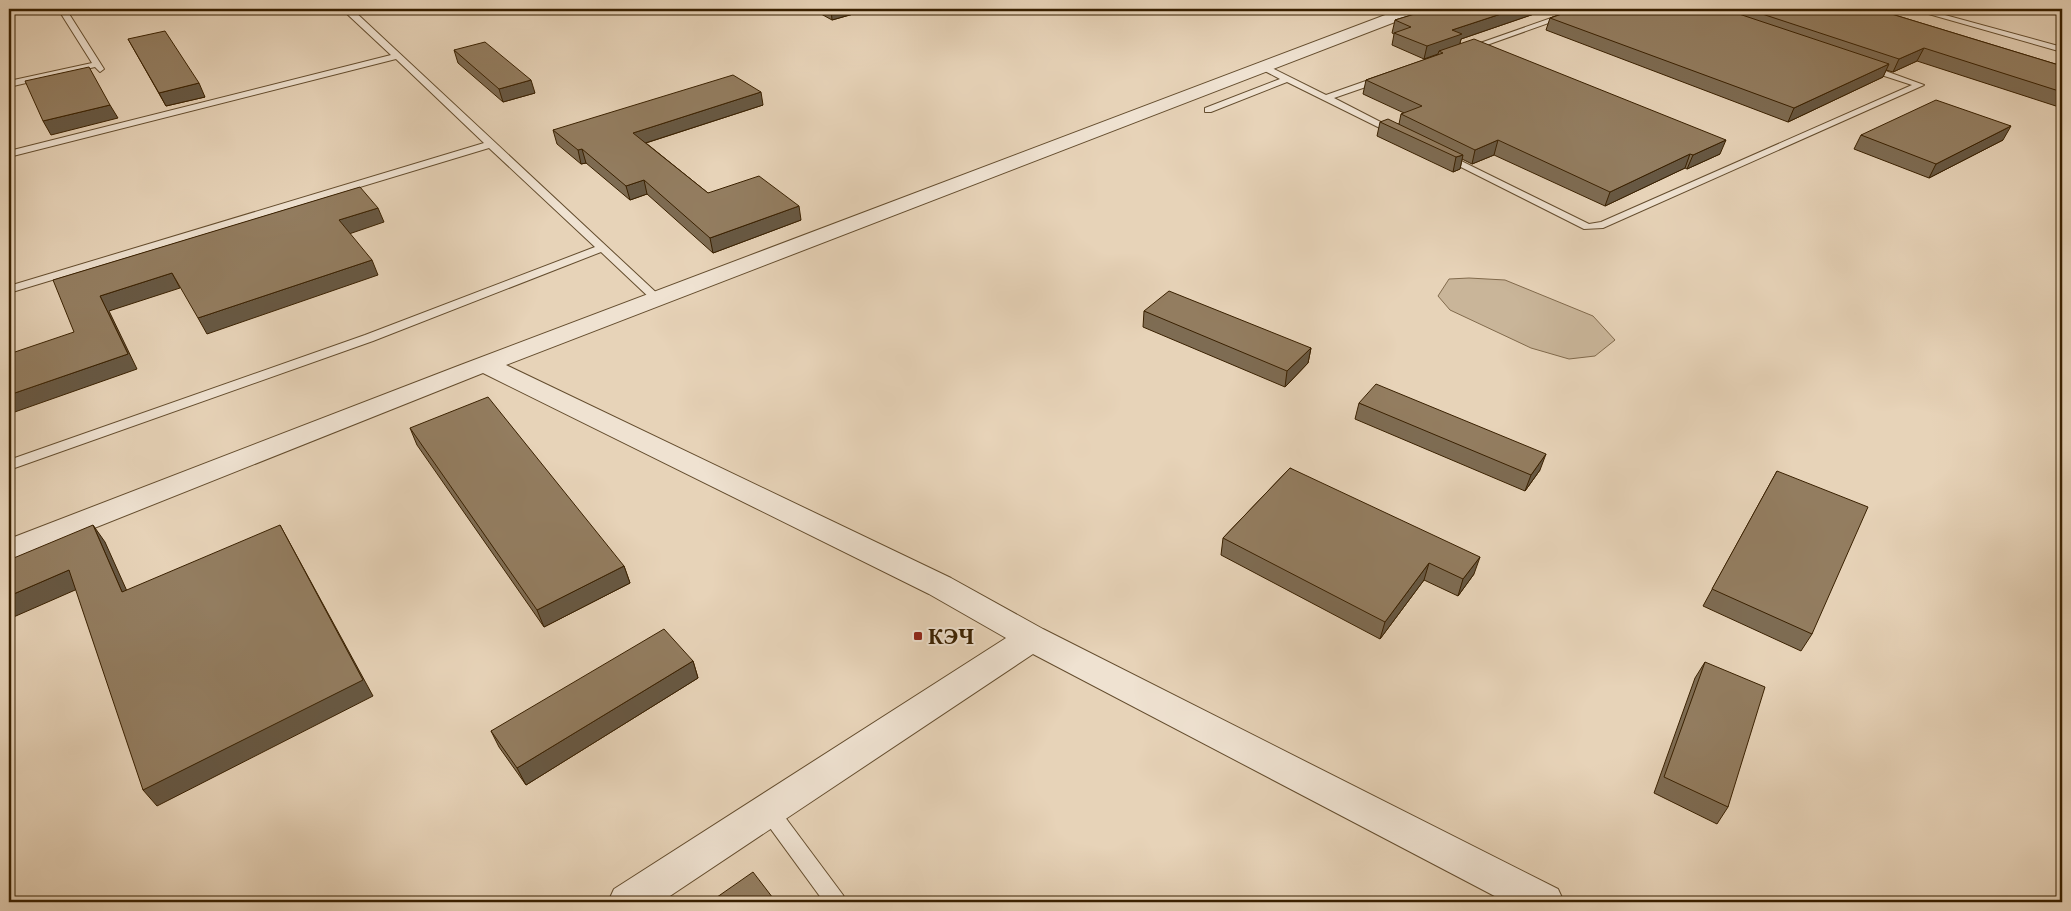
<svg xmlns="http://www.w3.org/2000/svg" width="2071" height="911" font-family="'EB Garamond',serif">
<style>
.green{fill:#c9b599;stroke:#816a4c}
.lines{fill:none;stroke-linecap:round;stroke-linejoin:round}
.lane-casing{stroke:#644d2e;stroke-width:2}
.street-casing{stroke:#644d2e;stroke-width:2}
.lane{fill:#efe2d1;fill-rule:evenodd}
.street{fill:#efe2d1;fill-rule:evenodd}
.wall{fill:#7e6c53;stroke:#392000}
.shaded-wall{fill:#675843;stroke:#392000}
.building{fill:#937d60;stroke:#392000}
.poi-dot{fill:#8f2418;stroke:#efe2d1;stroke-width:2}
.labels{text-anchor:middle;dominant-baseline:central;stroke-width:4;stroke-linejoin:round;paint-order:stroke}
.poi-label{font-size:22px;font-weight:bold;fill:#392000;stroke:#efe2d1;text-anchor:start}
</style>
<rect width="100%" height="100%" fill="#e7d3b8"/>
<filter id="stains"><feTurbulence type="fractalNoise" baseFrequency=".004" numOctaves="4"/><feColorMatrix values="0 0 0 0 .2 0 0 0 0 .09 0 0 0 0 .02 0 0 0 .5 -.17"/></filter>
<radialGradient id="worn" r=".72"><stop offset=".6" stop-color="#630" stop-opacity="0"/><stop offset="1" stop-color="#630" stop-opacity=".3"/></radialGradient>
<!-- green -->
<polygon class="green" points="1469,278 1505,280 1593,316 1615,340 1595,356 1569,359 1531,348 1450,310 1438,296 1449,279"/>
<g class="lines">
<defs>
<g id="lane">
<polygon points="58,9 66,9 104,69 100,72 95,67 9,87 9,81 92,63"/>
<polygon points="346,9 352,9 661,297 663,299 661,301 653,301 601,252 373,341 9,470 9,460 365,335 595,247 489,148 9,293 9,286 484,143 396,59 9,157 9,151 391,55 346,13"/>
<polygon points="1577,9 1588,9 1470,51 1463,49"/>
<polygon points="1911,9 1923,9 2062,47 2062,52"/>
<polygon points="1264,64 1326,95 1380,76 1386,76 1386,80 1334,98 1400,132 1395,135 1392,134 1287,82 1211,112 1205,112 1205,108 1280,79 1261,69 1261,65"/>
<polygon points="1869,65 1924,85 1603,228 1584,229 1439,156 1441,154 1447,154 1589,224 1601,222 1912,85 1866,70 1866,66"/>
<polygon points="769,803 776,805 843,895 846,902 824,902 762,817 760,811 762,805"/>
</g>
<polygon id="street" points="1401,9 1423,9 1421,12 506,365 951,578 1043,629 1558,889 1564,902 1506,902 1033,654 661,902 608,902 614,889 1006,638 929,594 483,373 9,562 9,539 458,366"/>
</defs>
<!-- lane casing -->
<use href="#lane" class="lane-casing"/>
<!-- street casing -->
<use href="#street" class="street-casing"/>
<!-- lane -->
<use href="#lane" class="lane"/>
<!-- street -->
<use href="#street" class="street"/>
</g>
<!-- wall -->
<g class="wall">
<polygon points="812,9 871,9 832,20"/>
<polygon points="1431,9 1535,9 1534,14 1461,39 1460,44 1720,154 1687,169 1685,168 1605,206 1494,155 1472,164 1462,159 1460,169 1453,172 1377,136 1380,122 1399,124 1401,114 1404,113 1363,94 1366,80 1438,55 1438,54 1424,59 1392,45 1394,34 1392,33 1395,20"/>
<polygon points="1577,9 1875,9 2062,66 2062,108 1917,61 1893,72 1886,70 1883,77 1788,122 1546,30 1550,18"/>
<polygon points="128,39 205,97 166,106"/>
<polygon points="454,50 535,93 503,102 458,63"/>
<polygon points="763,105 646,143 708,193 801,220 713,253 647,194 630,200 586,163 581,164 557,144 553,130"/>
<polygon points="1861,135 2003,140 1929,178 1854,149"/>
<polygon points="1144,311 1311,348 1308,363 1285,387 1143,327"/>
<polygon points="1359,403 1540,470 1525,491 1355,419"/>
<polygon points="410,428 624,566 630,583 544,627 417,445"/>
<polygon points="1290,468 1474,574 1458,596 1424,580 1380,639 1221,555 1223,538"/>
<polygon points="1777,471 1812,634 1801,651 1703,606"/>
<polygon points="693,661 698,678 526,785 499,747 491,731"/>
<polygon points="1705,662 1728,807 1717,824 1654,793 1695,678"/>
</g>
<!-- shaded-wall -->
<g class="shaded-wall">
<polygon points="831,9 871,9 832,20"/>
<polygon points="1516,9 1535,9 1534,14 1461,39 1459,47 1439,51 1438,54 1424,59 1427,46 1452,30"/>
<polygon points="1924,48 1917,61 1893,72 1899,59"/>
<polygon points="1889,64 1883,77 1788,122 1794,108"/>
<polygon points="531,80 535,93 503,102 499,89"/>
<polygon points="199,83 205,97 166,106 159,93"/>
<polygon points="761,92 763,105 636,146 633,133"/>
<polygon points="110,105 118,118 51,135 43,121"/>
<polygon points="2011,126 2003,140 1929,178 1936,164"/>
<polygon points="1498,140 1494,155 1472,164 1475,150"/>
<polygon points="1726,140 1720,154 1687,169 1693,155"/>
<polygon points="582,149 586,163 581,164 578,150"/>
<polygon points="1690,154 1685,168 1605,206 1610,192"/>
<polygon points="1463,155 1460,169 1453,172 1456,157"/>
<polygon points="644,180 647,194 630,200 626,186"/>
<polygon points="799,206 801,220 713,253 710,238"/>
<polygon points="378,208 384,222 346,235 339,220"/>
<polygon points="372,260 378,275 207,334 198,318"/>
<polygon points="172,273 180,288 109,311 137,369 9,414 9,395 128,354 100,296"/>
<polygon points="1311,348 1308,363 1285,387 1287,371"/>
<polygon points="1546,454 1540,470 1525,491 1531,475"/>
<polygon points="93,525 105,542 135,609 122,592"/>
<polygon points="280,525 373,696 157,806 143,790"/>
<polygon points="1480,557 1474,574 1458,596 1463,579"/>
<polygon points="1429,563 1424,580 1380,639 1385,622"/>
<polygon points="624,566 630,583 544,627 537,610"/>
<polygon points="69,570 82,587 9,619 9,596"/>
<polygon points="693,661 698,678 526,785 517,768"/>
</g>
<!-- building -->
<g class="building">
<polygon points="1431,9 1516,9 1452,30 1462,34 1427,46 1394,33 1411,27 1395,20"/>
<polygon points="1577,9 1724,9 1889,64 1794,108 1550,18"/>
<polygon points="1747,9 1875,9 2062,66 2062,92 1924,48 1899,59"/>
<polygon points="165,31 199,83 159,93 128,39"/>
<polygon points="1474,39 1726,140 1693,155 1690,154 1610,192 1498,140 1475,150 1401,114 1422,106 1366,80 1443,53 1439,51"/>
<polygon points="485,42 531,80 499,89 454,50"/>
<polygon points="89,67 110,105 43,121 25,81"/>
<polygon points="733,75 761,92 633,133 708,193 759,176 799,206 710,238 644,180 626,186 582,149 578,150 553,130"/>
<polygon points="1936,100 2011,126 1936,164 1861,135"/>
<polygon points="1388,119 1463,155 1456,157 1380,122"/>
<polygon points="360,187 378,208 339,220 372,260 198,318 172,273 100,296 128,354 9,395 9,354 74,332 53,280"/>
<polygon points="1169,291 1311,348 1287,371 1144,311"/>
<polygon points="1376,384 1546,454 1531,475 1359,403"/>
<polygon points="488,397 624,566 537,610 410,428"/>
<polygon points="1290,468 1480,557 1463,579 1429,563 1385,622 1223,538"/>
<polygon points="1777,471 1868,507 1812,634 1712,589"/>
<polygon points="93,525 122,592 280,525 363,680 143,790 69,570 9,596 9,560"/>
<polygon points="664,629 693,661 517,768 491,731"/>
<polygon points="1705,662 1765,687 1728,807 1664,777"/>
<polygon points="753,872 776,902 710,902"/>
</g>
<!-- markers -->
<rect class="poi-dot" x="913" y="631" width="10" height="10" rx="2.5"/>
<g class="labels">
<!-- poi labels -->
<g class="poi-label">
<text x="928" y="636">КЭЧ</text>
</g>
</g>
<!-- margin -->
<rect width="2071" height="911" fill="none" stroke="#e7d3b8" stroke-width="30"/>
<rect x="10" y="10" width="2051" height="891" fill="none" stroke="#392000" stroke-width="2.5"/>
<rect x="15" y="15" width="2041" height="881" fill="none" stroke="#392000"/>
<rect width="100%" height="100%" filter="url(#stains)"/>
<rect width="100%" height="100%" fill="url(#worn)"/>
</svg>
